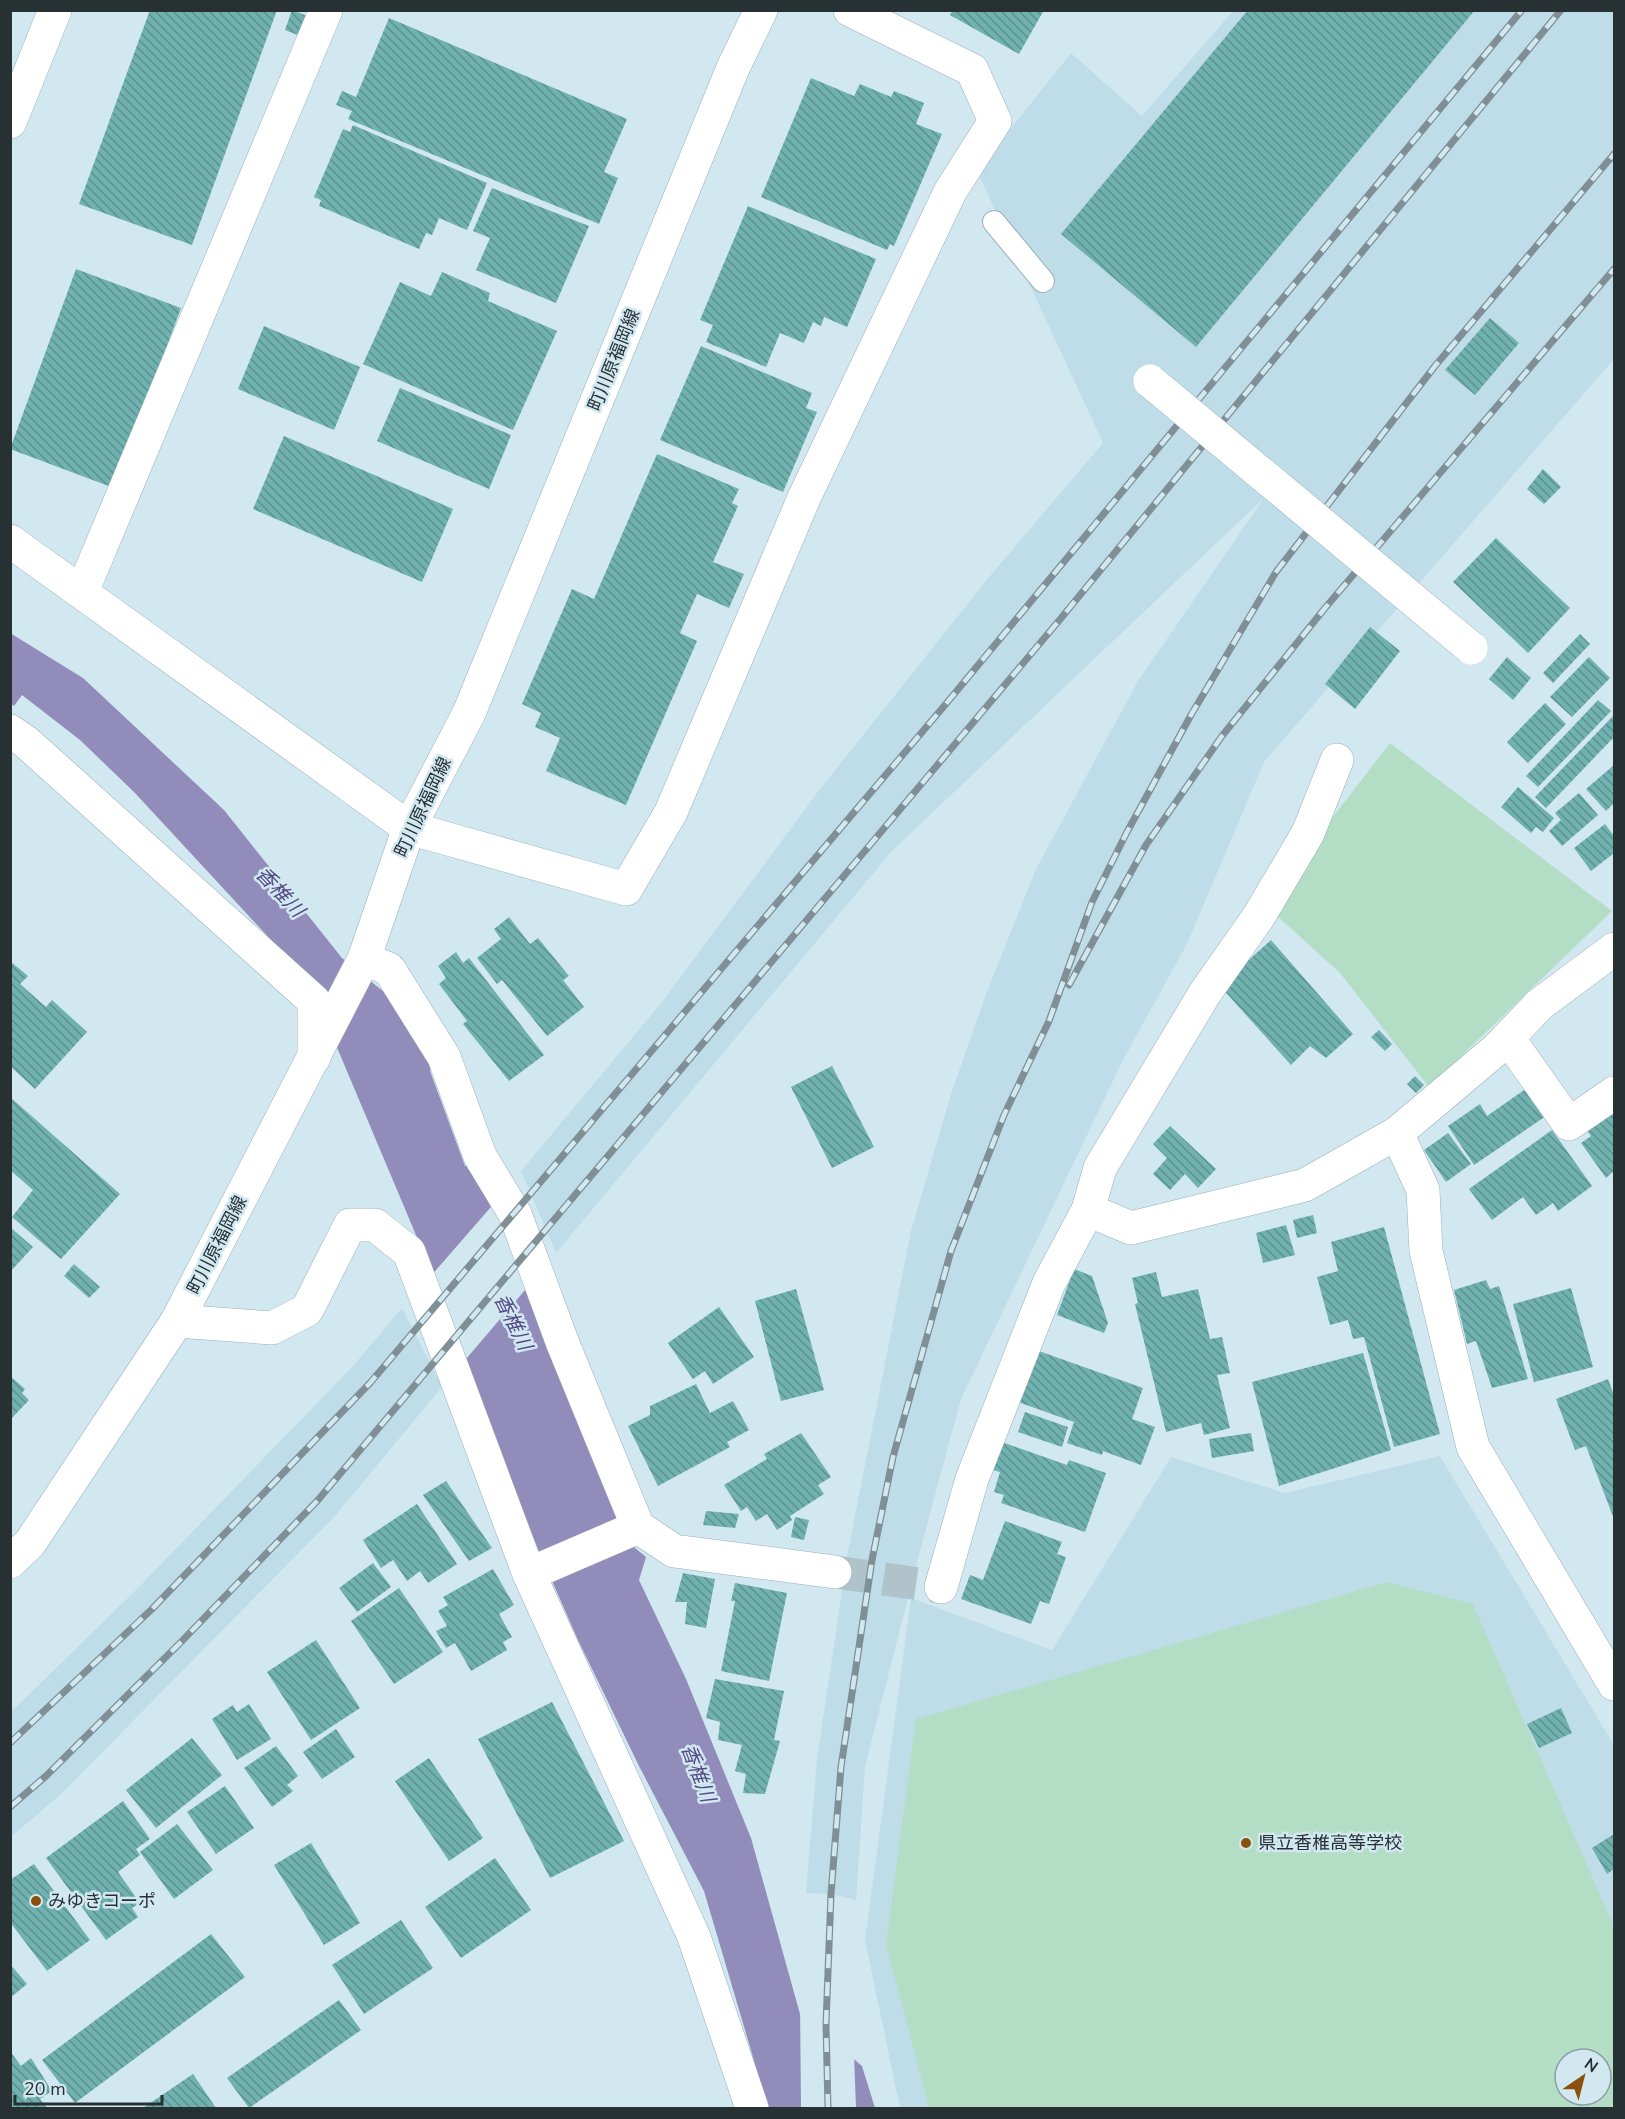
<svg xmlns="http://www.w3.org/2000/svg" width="1625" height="2119" font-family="'Nunito Sans','Noto Sans JP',sans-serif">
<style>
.built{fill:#bfdde9;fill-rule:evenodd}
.green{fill:#b3ddc5;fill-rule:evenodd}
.water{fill:#918cba}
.pier{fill:#d2e8f1}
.building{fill:url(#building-back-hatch)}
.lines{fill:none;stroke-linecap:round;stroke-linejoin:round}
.minor-tunnel{stroke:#b0c3cb;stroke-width:33;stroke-dasharray:33 16;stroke-linecap:butt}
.service-casing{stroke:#9aafb7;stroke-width:24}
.pedestrian-casing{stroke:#9aafb7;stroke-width:34}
.minor-casing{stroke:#9aafb7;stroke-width:34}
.tertiary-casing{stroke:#9aafb7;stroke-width:34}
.secondary-casing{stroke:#9aafb7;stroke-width:34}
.service{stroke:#fff;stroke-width:22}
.pedestrian{stroke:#fff;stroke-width:33}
.minor{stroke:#fff;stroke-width:33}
.tertiary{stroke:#fff;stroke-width:33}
.secondary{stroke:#fff;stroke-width:33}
.rail-casing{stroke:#7f8f95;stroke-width:7}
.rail{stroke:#d2e8f1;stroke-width:4.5;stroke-dasharray:14;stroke-linecap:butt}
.pedestrian-bridge-casing{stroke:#9aafb7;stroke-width:34;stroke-linecap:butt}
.pedestrian-bridge{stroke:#fff;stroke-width:33}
.poi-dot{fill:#8b500c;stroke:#d2e8f1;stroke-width:2}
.labels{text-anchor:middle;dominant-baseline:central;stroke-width:5;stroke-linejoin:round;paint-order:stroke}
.street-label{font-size:18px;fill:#273033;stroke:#d2e8f1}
.poi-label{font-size:18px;fill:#273033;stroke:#d2e8f1;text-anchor:start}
.water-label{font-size:20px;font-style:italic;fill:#544a86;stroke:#d2e8f1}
</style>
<defs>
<pattern id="building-back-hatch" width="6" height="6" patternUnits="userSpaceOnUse" patternTransform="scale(1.5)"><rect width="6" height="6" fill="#70b2af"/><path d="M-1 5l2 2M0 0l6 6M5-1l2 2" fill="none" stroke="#5c918f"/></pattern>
</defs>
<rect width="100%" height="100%" fill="#d2e8f1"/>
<!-- built -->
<g class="built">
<polygon points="1233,11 1614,11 1614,359 1264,762 1187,944 1122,1062 961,1399 916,1566 865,1767 856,1900 831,1894 806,1893 817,1759 848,1551 911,1231 951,1094 986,994 1036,869 1138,681 1264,498 892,851 556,1253 521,1171 662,1002 817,793 989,577 1103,443 977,171 1071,53 1142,116"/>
<polygon points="402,1308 442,1387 335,1516 61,1794 11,1837 11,1712 136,1590 352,1367"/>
<path d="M1440,1456L1614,1745V2108H900L865,1940L911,1598L1052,1650L1171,1457L1285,1493ZM1565,2059H1601V2095H1565Z"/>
</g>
<!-- green -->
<g class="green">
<polygon points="1390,743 1612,911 1429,1087 1340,973 1265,905"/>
<path d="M1387,1582L1473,1604L1614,1927V2108H929L886,1944L916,1719ZM1565,2059H1601V2095H1565Z"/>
</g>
<!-- water -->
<polygon class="water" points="10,633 83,678 224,810 342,958 405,1009 432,1067 430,1071 465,1166 469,1165 516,1228 635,1548 646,1557 639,1580 686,1679 751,1838 800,2014 862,2066 875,2108 768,2108 704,1891 639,1766 578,1640 538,1549 463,1365 432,1273 309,981 135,793 80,740 22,695 14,706 11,704"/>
<!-- pier -->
<g class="pier">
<polygon points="497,1200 537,1276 460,1366 430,1277"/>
<polygon points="800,2002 803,2012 854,2055 856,2108 801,2108"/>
</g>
<!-- building -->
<g class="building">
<polygon points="150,10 277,10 192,245 79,204"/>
<polygon points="292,10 307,16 300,36 285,30"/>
<polygon points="953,10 1044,10 1019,54 950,15"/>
<polygon points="1248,10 1475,10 1196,347 1061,234"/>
<polygon points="389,18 627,119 604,172 618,178 599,224 348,119 352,111 336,105 342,91 356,97"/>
<polygon points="811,78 854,96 860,84 891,97 894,91 924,103 916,124 942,134 894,246 890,244 887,250 761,197"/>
<polygon points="353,125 487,183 467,230 439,218 432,235 426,233 419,249 319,206 321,200 314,197 343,129 350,132"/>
<polygon points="492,188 589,226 556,303 476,270 490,238 473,231"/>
<polygon points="748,206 876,259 847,327 824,317 821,326 813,322 804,343 780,333 766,367 706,342 713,325 700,320"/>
<polygon points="76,269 181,308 114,488 10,449"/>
<polygon points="442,272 490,293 488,301 557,331 513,430 363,364 400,282 431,296"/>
<polygon points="1490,318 1519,343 1475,395 1445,370"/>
<polygon points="264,326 360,367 334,430 238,389"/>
<polygon points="701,346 812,393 806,408 817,412 783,492 660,440"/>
<polygon points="400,388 511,435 489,489 377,441"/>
<polygon points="284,436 453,509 422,582 253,509"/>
<polygon points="657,454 739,489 732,503 738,506 713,562 744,574 729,608 697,594 680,633 697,641 626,805 546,771 560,738 535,727 541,713 522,704 572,589 594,599"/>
<polygon points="1543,469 1561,487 1544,504 1527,489"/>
<polygon points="1496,538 1570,608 1528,653 1453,582"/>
<polygon points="1370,627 1400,651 1355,709 1325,684"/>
<polygon points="1580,634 1590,644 1553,683 1543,673"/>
<polygon points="1507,657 1531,678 1513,700 1489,679"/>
<polygon points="1589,657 1610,678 1572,717 1550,697"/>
<polygon points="1598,700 1611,711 1538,787 1526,776"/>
<polygon points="1545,703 1566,724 1528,763 1507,742"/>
<polygon points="1614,715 1614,737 1546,808 1535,797"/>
<polygon points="1614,765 1614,803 1606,811 1586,789"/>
<polygon points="1518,787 1554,818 1543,832 1536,827 1531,833 1501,807"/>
<polygon points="1579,793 1598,815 1562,846 1549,831 1561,820 1555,813"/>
<polygon points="1605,824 1614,836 1614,853 1591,871 1574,848"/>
<polygon points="509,917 530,944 538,938 569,976 563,980 584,1007 547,1036 502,980 497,984 477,958 501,939 494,929"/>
<polygon points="1271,940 1353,1034 1326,1058 1310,1046 1291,1065 1220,986"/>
<polygon points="456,952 463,963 469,958 544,1055 509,1081 463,1024 467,1021 439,984 446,978 438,966"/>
<polygon points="10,961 28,976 20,984 46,1007 52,1000 87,1032 35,1089 10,1066"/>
<polygon points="1379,1030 1392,1044 1385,1051 1371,1037"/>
<polygon points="832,1066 874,1147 832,1168 791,1087"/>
<polygon points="1415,1076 1424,1085 1416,1093 1407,1084"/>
<polygon points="1533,1084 1552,1112 1474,1165 1448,1126 1480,1104 1487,1116"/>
<polygon points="10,1097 120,1194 61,1259 12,1217 33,1190 10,1170"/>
<polygon points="1614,1105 1614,1171 1606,1178 1581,1143 1591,1136 1584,1127"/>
<polygon points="1170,1126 1216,1169 1198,1188 1185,1174 1170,1190 1153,1174 1167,1158 1153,1144"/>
<polygon points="1552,1130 1592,1186 1558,1211 1553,1203 1536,1215 1523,1197 1492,1220 1469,1189"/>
<polygon points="1448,1133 1471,1164 1446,1182 1424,1150"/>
<polygon points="1313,1215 1317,1233 1297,1238 1293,1220"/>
<polygon points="1286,1225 1295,1255 1263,1263 1256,1233"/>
<polygon points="10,1227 33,1247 10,1272"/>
<polygon points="1384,1227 1440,1434 1394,1447 1364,1337 1353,1339 1348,1320 1330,1325 1317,1277 1338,1271 1331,1242"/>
<polygon points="74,1264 100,1287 89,1298 64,1276"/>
<polygon points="1074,1269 1092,1276 1108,1323 1104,1333 1057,1315"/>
<polygon points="1156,1272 1162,1297 1198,1289 1210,1339 1222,1337 1230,1373 1217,1375 1230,1428 1204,1435 1201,1423 1166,1432 1135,1304 1138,1303 1132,1278"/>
<polygon points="1486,1280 1490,1289 1499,1286 1528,1379 1492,1388 1476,1341 1467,1344 1454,1290"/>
<polygon points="1571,1288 1593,1367 1534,1382 1513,1304"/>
<polygon points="796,1289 824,1390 781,1401 755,1301"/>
<polygon points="719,1307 754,1357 713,1384 705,1371 693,1379 668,1343"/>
<polygon points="1036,1350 1143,1388 1132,1419 1155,1427 1141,1465 1103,1451 1102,1455 1067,1443 1074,1422 1018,1402"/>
<polygon points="1363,1353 1391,1450 1279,1486 1252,1382"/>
<polygon points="10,1376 25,1389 22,1393 29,1400 10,1420"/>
<polygon points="1608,1379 1614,1395 1614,1519 1586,1446 1575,1450 1556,1399"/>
<polygon points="696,1384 710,1413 733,1401 749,1430 727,1442 730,1447 658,1486 628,1426 650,1415 650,1406"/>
<polygon points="1025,1412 1068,1427 1062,1447 1018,1432"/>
<polygon points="801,1433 831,1477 818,1485 824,1494 790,1516 792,1520 777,1530 767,1514 756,1521 747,1507 741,1511 724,1485 767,1459 764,1454"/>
<polygon points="1251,1433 1254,1451 1212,1458 1209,1439"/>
<polygon points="999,1441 1067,1465 1069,1460 1106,1473 1085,1532 1001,1503 1004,1495 994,1492 1000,1472 990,1469"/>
<polygon points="446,1481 492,1548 469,1561 423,1495"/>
<polygon points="417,1504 457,1564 428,1583 420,1571 407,1581 393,1560 381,1568 363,1540"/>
<polygon points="706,1511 739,1514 735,1528 703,1525"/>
<polygon points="795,1517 809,1520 804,1540 791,1537"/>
<polygon points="1005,1521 1062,1542 1057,1554 1066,1557 1049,1604 1040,1601 1031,1624 961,1599 970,1575 983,1580"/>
<polygon points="373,1563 391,1587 357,1612 339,1588"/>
<polygon points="493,1569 514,1605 499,1614 512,1637 503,1642 507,1650 471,1671 455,1643 446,1648 436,1631 447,1626 438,1611 448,1605 443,1597"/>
<polygon points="683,1573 715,1579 706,1628 685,1624 687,1602 675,1602"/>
<polygon points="735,1583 787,1593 769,1681 721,1671 735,1601 731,1601"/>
<polygon points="399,1588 443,1652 394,1684 351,1621"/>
<polygon points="316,1640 360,1708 311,1740 267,1672"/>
<polygon points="715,1679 784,1691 774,1740 780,1741 765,1794 743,1793 746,1774 735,1771 742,1745 718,1740 720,1722 706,1718"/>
<polygon points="552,1702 624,1841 550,1878 478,1739"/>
<polygon points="249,1704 271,1739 237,1760 212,1719 233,1705 237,1712"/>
<polygon points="1561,1708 1572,1733 1539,1748 1527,1724"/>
<polygon points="336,1729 355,1757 322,1779 303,1752"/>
<polygon points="192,1738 222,1775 156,1828 126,1790"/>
<polygon points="276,1746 298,1776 287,1785 293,1791 272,1807 244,1768"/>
<polygon points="429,1758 483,1838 449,1861 395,1781"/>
<polygon points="225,1786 254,1828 216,1854 187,1812"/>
<polygon points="123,1801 150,1839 136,1849 140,1855 118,1872 140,1903 132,1908 138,1917 106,1940 46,1858"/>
<polygon points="177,1824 213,1870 174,1899 140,1852"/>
<polygon points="1614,1834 1614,1869 1607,1874 1592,1848"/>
<polygon points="311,1843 360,1923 324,1945 274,1865"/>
<polygon points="495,1858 531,1910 461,1958 425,1907"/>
<polygon points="34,1864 90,1940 47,1971 10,1922 10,1880"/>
<polygon points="401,1920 433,1968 364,2014 332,1965"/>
<polygon points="211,1934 245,1977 75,2103 42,2060"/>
<polygon points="10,1964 27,1984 10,1998"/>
<polygon points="339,2000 361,2030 249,2108 227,2078"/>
<polygon points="10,2051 21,2066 31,2058 52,2091 40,2099 47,2108 10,2108"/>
<polygon points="193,2074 216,2108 143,2108"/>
</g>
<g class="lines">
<!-- minor-tunnel -->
<polyline class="minor-tunnel" points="835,1572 941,1587"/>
<defs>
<polyline id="service" points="994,222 1043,281"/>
<polyline id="pedestrian" points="529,1574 638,1527"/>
<g id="minor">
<polyline points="10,122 55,10"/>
<polyline points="82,592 326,10"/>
<polyline points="10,731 26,742 314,1001 314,1058"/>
<polyline points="409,828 626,889 671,812 804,498 950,192 995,121 972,70 850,10"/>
<polyline points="364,959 389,969 444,1057 480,1156 515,1214 563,1344 638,1527 674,1551 835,1572"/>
<polyline points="1508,1038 1569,1124 1614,1093"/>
<polyline points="1397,1133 1423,1190 1426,1251 1473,1447 1614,1684"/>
<polyline points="1088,1210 1100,1168 1205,993 1259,916 1308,833 1337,760"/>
<polyline points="177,1321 272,1328 307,1310 350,1225 375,1225 409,1252 529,1574 694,1937 752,2108"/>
<polyline points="941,1587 972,1479 1049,1283 1088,1210 1131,1228 1305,1185 1397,1133 1498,1048 1539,1005 1614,949"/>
</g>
<polyline id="tertiary" points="10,541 409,828"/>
<polyline id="secondary" points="10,1562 30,1543 177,1321 364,959 409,828 469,713 733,68 761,10"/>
</defs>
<!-- service casing -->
<use href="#service" class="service-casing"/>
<!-- pedestrian casing -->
<use href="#pedestrian" class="pedestrian-casing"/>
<!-- minor casing -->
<use href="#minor" class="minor-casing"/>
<!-- tertiary casing -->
<use href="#tertiary" class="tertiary-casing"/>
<!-- secondary casing -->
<use href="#secondary" class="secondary-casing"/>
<!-- service -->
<use href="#service" class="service"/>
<!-- pedestrian -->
<use href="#pedestrian" class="pedestrian"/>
<!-- minor -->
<use href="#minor" class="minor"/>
<!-- tertiary -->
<use href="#tertiary" class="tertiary"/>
<!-- secondary -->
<use href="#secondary" class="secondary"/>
<defs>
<g id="rail">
<polyline points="1069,985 1146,845 1222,736 1325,608 1614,269"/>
<polyline points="10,1743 152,1609 370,1383 945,705 1522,10"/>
<polyline points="10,1807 46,1776 182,1641 318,1500 1057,623 1561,10"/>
<polyline points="828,2108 826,2024 831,1894 841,1767 872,1560 893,1457 951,1251 1004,1115 1049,1021 1092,902 1127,832 1191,715 1276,572 1435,366 1614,154"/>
</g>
</defs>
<!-- rail casing -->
<use href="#rail" class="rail-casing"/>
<!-- rail -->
<use href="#rail" class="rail"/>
<defs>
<polyline id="pedestrian-bridge" points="1150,381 1471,648"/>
</defs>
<!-- pedestrian-bridge casing -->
<use href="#pedestrian-bridge" class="pedestrian-bridge-casing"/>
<!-- pedestrian-bridge -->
<use href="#pedestrian-bridge" class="pedestrian-bridge"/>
</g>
<!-- markers -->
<g class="poi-dot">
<circle cx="1246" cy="1843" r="6"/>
<circle cx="36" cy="1901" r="6"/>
</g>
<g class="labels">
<!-- street labels -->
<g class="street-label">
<text transform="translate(614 360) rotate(-68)">町川原福岡線</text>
<text transform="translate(423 807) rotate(-65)">町川原福岡線</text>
<text transform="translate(217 1245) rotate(-63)">町川原福岡線</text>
</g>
<!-- poi labels -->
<g class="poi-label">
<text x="1258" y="1843">県立香椎高等学校</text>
<text x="48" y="1901">みゆきコーポ</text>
</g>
<!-- water labels -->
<g class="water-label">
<text transform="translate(280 892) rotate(47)">香椎川</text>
<text transform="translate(513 1322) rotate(64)">香椎川</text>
<text transform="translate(698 1773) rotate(69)">香椎川</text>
</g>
</g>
<!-- border -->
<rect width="1625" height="2119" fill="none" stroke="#273033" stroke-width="24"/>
<!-- north arrow -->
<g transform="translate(1583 2077) rotate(35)"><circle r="28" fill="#d2e8f1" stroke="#8e9ea5" stroke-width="1.5"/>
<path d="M0-4.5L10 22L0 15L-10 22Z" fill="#8b500c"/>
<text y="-9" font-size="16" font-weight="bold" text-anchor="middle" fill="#273033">N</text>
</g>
<!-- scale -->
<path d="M15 2095v9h147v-9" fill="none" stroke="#273033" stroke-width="3"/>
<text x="24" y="2095" font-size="18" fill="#273033" stroke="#d2e8f1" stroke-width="4.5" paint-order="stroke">20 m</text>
</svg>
